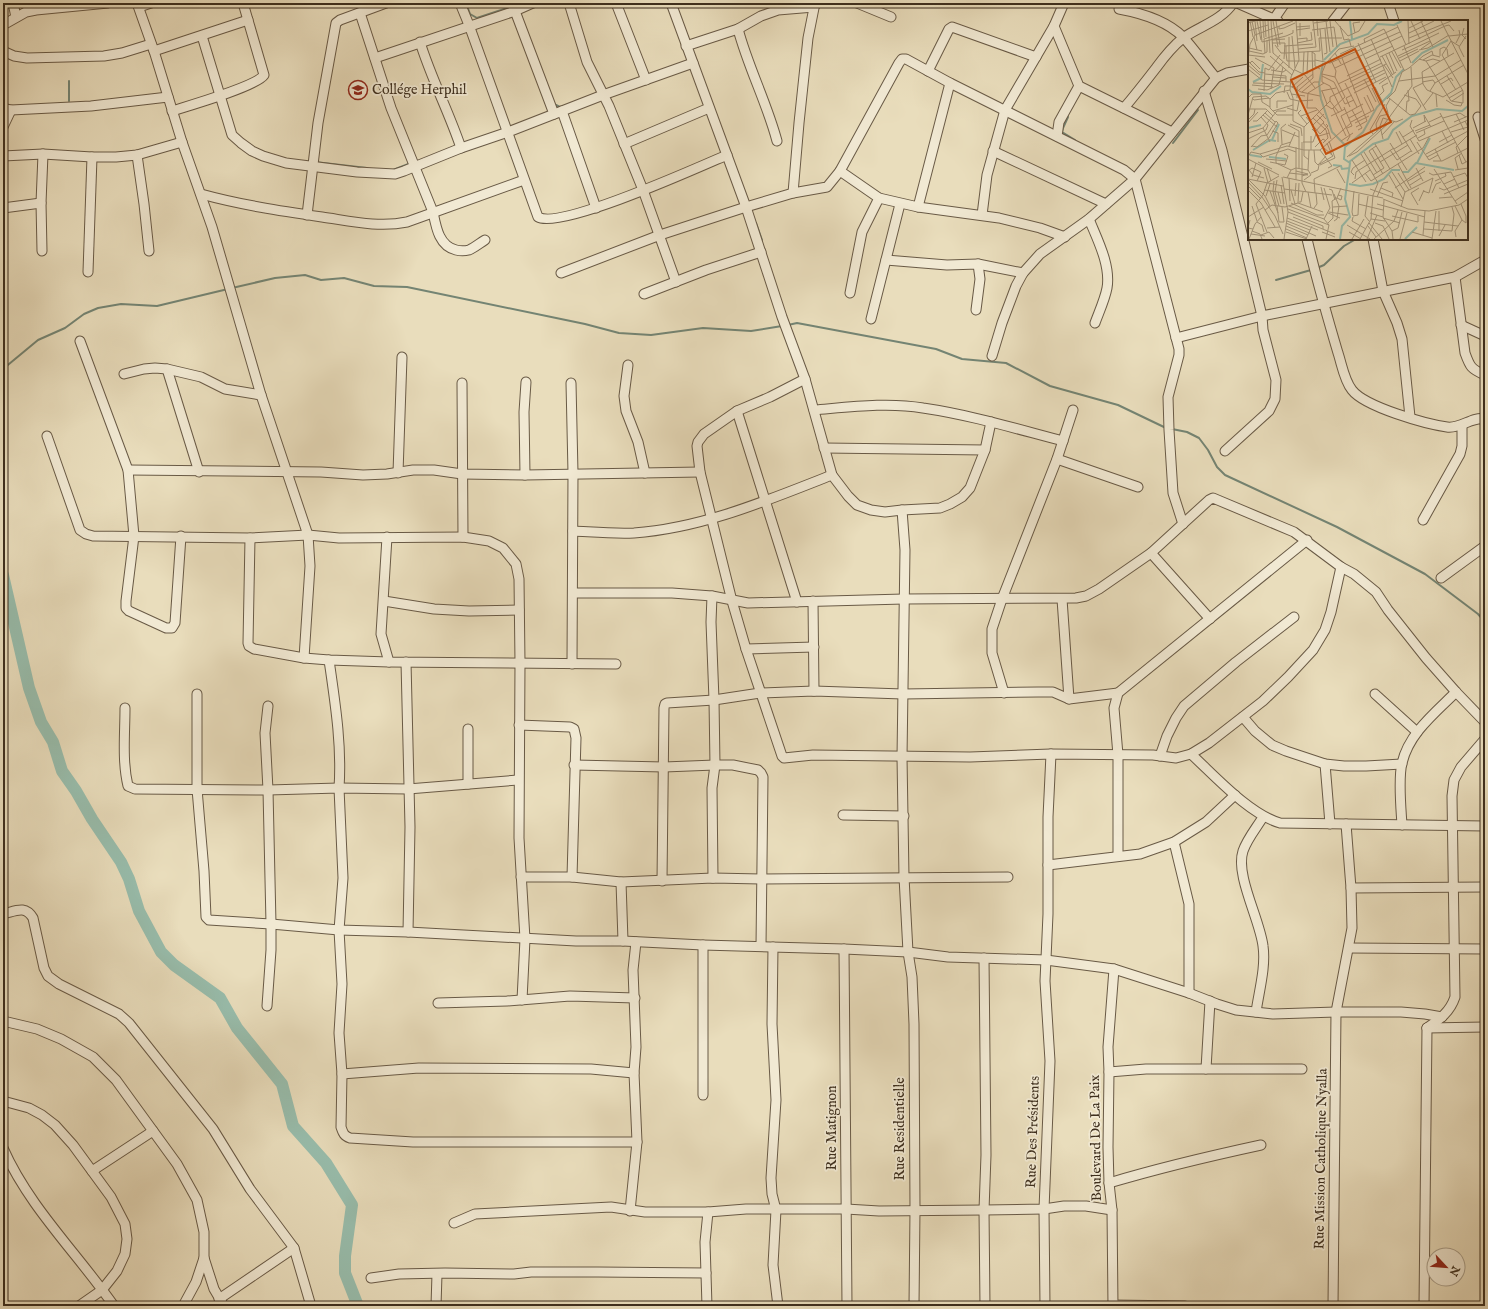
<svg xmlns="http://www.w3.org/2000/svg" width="1488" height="1309" font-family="'IM FELL English',serif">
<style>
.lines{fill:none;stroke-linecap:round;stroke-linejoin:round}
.stream{stroke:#748473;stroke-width:2}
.river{stroke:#98bdac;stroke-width:12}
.minor-casing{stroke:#695a46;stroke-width:11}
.minor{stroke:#f1e9d3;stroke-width:9}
.labels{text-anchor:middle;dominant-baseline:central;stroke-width:3.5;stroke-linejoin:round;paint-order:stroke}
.poi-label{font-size:14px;fill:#3e2f1e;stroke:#f1e9d3;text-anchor:start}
.street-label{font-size:14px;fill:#3e2f1e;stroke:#f1e9d3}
.inset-river{fill:none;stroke:#98bdac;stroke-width:2}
.inset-road{fill:none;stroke:#a5977d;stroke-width:1}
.view{fill:#ce530f;fill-opacity:0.15;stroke:#ce530f;stroke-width:2}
.inset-edge{fill:none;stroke:#3e2f1e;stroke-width:2}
</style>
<rect width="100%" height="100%" fill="#e9ddbc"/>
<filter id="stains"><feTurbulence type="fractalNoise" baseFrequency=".005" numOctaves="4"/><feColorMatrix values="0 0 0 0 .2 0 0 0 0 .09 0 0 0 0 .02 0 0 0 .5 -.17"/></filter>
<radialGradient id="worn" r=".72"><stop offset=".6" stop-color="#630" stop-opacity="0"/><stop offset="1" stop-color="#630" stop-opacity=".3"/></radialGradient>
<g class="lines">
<!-- stream -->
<g class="stream">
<polyline points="466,3 470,14 477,18 522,3"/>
<polyline points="69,81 69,101"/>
<polyline points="556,105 562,108"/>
<polyline points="1068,117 1063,128 1062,132 1075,140"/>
<polyline points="1173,143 1198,110"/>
<polyline points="315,162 367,168"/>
<polyline points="393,170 411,163"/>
<polyline points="756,223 762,240"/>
<polyline points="1317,268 1324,265 1344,246 1356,239"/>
<polyline points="1276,280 1311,270"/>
<polyline points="232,288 275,278 305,275 321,280 344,278 374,286 407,287 585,324 619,333 651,335 703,328 751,331 782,326"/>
<polyline points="788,325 797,323 936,349 962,359 1006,363 1050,386 1118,405 1166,428"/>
<polyline points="3,369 38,340 65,328 84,314 98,308 121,304 157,306 228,289"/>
<polyline points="1172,429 1187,432 1199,438 1208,450 1217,467 1225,475 1337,527 1425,574 1478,614 1485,622"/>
</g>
<!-- river -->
<polyline class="river" points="3,575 29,688 41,722 53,742 62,771 76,791 92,819 121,862 129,879 139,911 161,952 174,965 220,998 237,1028 282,1084 293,1126 326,1163 352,1205 345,1256 345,1273 358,1306"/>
<defs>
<g id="minor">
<polyline points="13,3 16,17"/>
<polyline points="137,3 154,51 182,142 212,227 261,395 308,535 310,566 304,658"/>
<path d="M460,3L469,25L538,217C560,230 699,167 727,155"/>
<polyline points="569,3 587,62 609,106 643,190 676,282"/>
<polyline points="616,3 646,80"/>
<polyline points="671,3 746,207 782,317 805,379 832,475 848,496 857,505 871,510 885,512 902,510 940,508 950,504 962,497 970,488 985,450 991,422"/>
<polyline points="857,3 891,17"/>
<polyline points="1237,3 1278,21"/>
<polyline points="1388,3 1394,21"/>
<polyline points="139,7 151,3"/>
<path d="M1119,9C1141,13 1167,21 1183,37C1195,50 1205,65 1216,78"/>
<polyline points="515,11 554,114"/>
<path d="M360,13L391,108L433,212C436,227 439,246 456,250C460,251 465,251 469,250C474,248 480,243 485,240"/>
<polyline points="1274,19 1285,3"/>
<polyline points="1333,21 1347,3"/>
<polyline points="3,25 26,12 36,10 108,3"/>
<polyline points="1054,26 1079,86 1172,132"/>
<polyline points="738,29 761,16 778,10 814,7"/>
<polyline points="202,36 232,135 241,143 252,151 263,156 286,163 357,172 395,174 404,171 461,148 508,132 603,95 693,63"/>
<path d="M420,42C431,78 449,112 461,148"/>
<path d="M686,46L738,29C748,67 767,103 777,141"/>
<polyline points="3,51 14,56 27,58 104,56 122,53 151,44"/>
<polyline points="154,51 248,20"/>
<polyline points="375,58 515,11 533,3"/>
<polyline points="928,71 949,29 952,27 1036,57"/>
<polyline points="1204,91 1222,150 1262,316 1263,330 1276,380 1275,399 1269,411 1225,451"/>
<polyline points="3,108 11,110 91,106 168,97"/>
<path d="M1124,108C1135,95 1146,81 1156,68C1164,57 1173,46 1183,38C1200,26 1221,21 1233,3"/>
<path d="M172,111C188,106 257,86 264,75L243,3"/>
<polyline points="562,111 596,208"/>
<polyline points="1478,117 1485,139"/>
<polyline points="3,127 11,110"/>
<polyline points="1057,136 1059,122 1079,86"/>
<polyline points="624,144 709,108"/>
<polyline points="993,151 1106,204"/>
<polyline points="137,155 144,204 149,251"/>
<polyline points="3,156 43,154 92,157 116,157 137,155 182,142"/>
<polyline points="840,171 879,198 918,207 999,218 1040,228 1065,237"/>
<polyline points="793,193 799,123 808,38 815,3"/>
<path d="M201,194C241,205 281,211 322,217C350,221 379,228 407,222L524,180"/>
<polyline points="918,207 950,83"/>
<polyline points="3,208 41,203"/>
<polyline points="307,215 318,123 336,23 340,20 386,3"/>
<polyline points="982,215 987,175 1005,110 1054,26 1064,3"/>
<path d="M1089,219C1097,239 1111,265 1107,288C1105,299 1099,312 1095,323"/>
<path d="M1307,239C1316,277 1327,316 1338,353C1342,365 1344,380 1352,390C1365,407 1426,424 1447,427C1461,429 1472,416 1485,419"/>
<polyline points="1373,239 1383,291 1397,323 1402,339 1410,417"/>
<polyline points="42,251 41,203 43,154"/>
<polyline points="886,260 947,265 978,264 1023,273"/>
<polyline points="88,272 92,157"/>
<polyline points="561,273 660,235 746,207 793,193 827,187 840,171 899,63 902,59 906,59 950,83 1124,170 1135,179 1179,349 1179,355 1168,397 1169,430 1173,493 1183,524"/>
<path d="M1455,277L1465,353C1470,367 1471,369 1485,375"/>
<polyline points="850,293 862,232 879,198"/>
<polyline points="644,294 706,270 761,252"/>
<polyline points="976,310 980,279 978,264"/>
<polyline points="871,319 900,204"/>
<polyline points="1461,325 1485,336"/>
<polyline points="1176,338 1262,316 1455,277 1485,260"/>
<polyline points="80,341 128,470 134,536 126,601 126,608 129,611 166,628 172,628 175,623 181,536"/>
<polyline points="992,356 1002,323 1016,286 1023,273 1040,254 1089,219 1135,179 1216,78 1227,73 1249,69"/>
<polyline points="628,365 624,396 626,411 638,442 645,473"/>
<polyline points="167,369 199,472"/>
<polyline points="124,374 144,369 155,368 167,369 201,377 225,389 261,395"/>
<polyline points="805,379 770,397 737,411 704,434 698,442 697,446 700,472 732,601 746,649 782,756 784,758 813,755 970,757 1051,754 1153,755 1176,758 1191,754 1209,743 1263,701 1288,677 1313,650 1325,630 1331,612 1341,567"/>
<polyline points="462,383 463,537"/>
<polyline points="571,383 573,473 572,664"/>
<path d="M814,410C850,407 888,402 923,408C971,415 1017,429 1063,441"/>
<polyline points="737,411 797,602"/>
<polyline points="47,436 80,530 86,534 93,536 250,538 308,535 339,538 463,537 489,541 503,548 516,564 519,579 520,663 519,838 525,939 522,1000"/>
<polyline points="824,448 985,450"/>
<polyline points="1057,459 1138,487"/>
<polyline points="128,470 321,472 363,475 387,474 413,470 434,470 462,474 525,475 700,472"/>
<polyline points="398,473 402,357"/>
<polyline points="525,475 524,412 526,382"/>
<polyline points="902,510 905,550 902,757 904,877 908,952 912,977 914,1024 915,1210 914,1306"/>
<polyline points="1423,520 1460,454 1462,446 1462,425"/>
<path d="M573,531C593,532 614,534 634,533C703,528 768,500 832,475"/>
<polyline points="387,537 381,634 389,662"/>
<polyline points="250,538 248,643 249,646 254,649 304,658 329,660 389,662 616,664"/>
<polyline points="1151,553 1210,619"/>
<polyline points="1441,578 1485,546"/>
<polyline points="573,593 672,593 712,596 748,603 904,599 1076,598 1086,596 1099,589 1151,553 1209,500 1213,498 1294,532 1341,567 1354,574 1376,592 1388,610 1426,658 1456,692 1485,722"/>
<polyline points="712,596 711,622 714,700 715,765 712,788 713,878"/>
<polyline points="1062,599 1069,699"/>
<polyline points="384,601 434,609 469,611 519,610"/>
<polyline points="813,601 814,691"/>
<polyline points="746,649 814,647"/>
<path d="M329,660C335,702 342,745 339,788L343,878L339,930L342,984L339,1033L342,1074L341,1127C343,1133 344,1136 350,1138L413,1142H637"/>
<polyline points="406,662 410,827 408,932"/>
<polyline points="1004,693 992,653 992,629 1002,599 1057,459 1073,410"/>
<polyline points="197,694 197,789 204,871 206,917 209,920 271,924 339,930 408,932 576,941 623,941 703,945 844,949 908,952 948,957 1046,960 1114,969 1189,993 1217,1004 1236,1010 1273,1014 1336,1012 1401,1012 1425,1014 1442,1017"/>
<polyline points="1375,694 1417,732"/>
<path d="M125,708C125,733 122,761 128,786L135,789L268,790L339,788L408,789L518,780"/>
<polyline points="1243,717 1255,731 1272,745 1286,751 1325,764 1344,766 1366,766 1402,764"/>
<polyline points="519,725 570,727 574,729 576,738 572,877"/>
<polyline points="468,729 468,784"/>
<path d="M1191,754C1215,776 1249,814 1280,823L1485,826"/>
<polyline points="1160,756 1167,736 1176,718 1184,706 1236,662 1294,617"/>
<polyline points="1325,764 1330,824"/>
<polyline points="574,765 664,767 715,765 733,765 758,770 761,773 763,777 761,946"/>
<polyline points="843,815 904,816"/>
<path d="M1402,825C1401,808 1398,779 1402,763C1409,733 1435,713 1456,692"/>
<polyline points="1174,842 1189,904 1189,993"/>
<polyline points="1118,856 1118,755 1114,708 1118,693 1307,540"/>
<polyline points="1048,865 1140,854 1174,842 1206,822 1235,795"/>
<polyline points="521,877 572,877 621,882 713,878 761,879 1008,877"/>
<polyline points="662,881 664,708 665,704 667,703 714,700 760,693 814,691 903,694 1038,692 1053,692 1069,699 1118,693"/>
<polyline points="621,882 623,941"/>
<polyline points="1351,888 1485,887"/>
<path d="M3,914C16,911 25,905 33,918L44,968L48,976L59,984L119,1014L129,1023L213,1129L250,1189L294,1248L311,1306"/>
<polyline points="703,945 703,1095"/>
<polyline points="773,947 772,1024 776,1100 771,1178 772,1194 776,1210 773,1265 778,1306"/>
<polyline points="1349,948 1485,949"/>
<polyline points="844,949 847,1306"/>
<polyline points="984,958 986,1155 984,1210 985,1306"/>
<polyline points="438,1003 507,1001 570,996 635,998"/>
<polyline points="267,1006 271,950 271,924 268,790 265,733 268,706"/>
<path d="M1256,1012C1259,991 1266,967 1263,946C1260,920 1235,875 1243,851C1247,839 1257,827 1263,817"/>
<polyline points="3,1021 37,1029 61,1039 93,1057 116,1080 177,1164 197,1200 204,1232 204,1258 196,1282 183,1306"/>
<path d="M1427,1028C1440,1019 1450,1012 1455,997L1452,796L1454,780L1461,767L1485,739"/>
<polyline points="1427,1028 1485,1027"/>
<polyline points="1206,1069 1210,1001"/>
<polyline points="1109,1072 1146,1069 1302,1069"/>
<polyline points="342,1074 419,1068 591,1069 634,1073"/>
<polyline points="3,1101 29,1108 42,1115 55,1125 73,1145 111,1197 125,1224 127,1239 125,1254 117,1271 102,1290 79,1306"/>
<path d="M3,1148C29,1207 77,1253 114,1306"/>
<polyline points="92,1171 153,1131"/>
<path d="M1109,1183C1159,1168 1210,1156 1261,1145"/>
<polyline points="630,1211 637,1142 634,1073 636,1047 633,970 636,942"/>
<polyline points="454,1223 475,1214 611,1207 645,1212 708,1212 746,1209 846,1209 879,1211 984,1210 1044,1209 1064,1206 1086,1206 1112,1210"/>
<polyline points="204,1258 214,1289 224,1306"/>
<polyline points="371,1278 399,1274 445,1273 514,1274 531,1272 598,1272 706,1273"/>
<polyline points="219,1299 294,1248"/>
<polyline points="1113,1305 1185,1306"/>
<polyline points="436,1306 437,1274"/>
<polyline points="707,1306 705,1242 708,1212"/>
<polyline points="1045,1306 1044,1209 1050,1061 1045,981 1048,914 1048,817 1051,754"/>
<polyline points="1113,1306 1112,1210 1109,1183 1108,1147 1109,1072 1108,1047 1114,969"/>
<polyline points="1333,1306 1336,1012 1352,928 1351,888 1346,824"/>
<polyline points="1424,1306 1427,1028"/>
</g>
</defs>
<!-- minor casing -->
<use href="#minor" class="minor-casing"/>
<!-- minor -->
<use href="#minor" class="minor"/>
</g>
<!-- icons -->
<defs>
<symbol id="school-ring" viewBox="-11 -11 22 22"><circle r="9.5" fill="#f1e9d3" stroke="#8f2418" stroke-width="1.5"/><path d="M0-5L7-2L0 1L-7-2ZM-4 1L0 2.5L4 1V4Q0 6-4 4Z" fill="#8f2418"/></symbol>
</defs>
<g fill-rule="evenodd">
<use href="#school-ring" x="347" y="79" width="22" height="22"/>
</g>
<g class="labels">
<!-- poi labels -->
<g class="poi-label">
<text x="372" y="90">Collége Herphil</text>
</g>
<!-- street labels -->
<g class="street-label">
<text transform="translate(832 1128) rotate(-90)">Rue Matignon</text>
<text transform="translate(900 1129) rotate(-90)">Rue Residentielle</text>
<text transform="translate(1033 1132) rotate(-88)">Rue Des Présidents</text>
<text transform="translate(1096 1138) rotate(-91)">Boulevard De La Paix</text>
<text transform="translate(1321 1159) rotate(-89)">Rue Mission Catholique Nyalla</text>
</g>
</g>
<!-- overview -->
<g transform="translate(1248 20)">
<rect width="220" height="220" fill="#e9ddbc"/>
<path class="inset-river" d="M102,1L104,19M76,40L92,24L120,14L129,4L146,5L154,1M75,43L71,64L73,79L84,112L98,126M164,43L174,33L200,20M5,62L13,58L15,44M0,69L4,72L22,74L33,66M0,108L13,105M24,120L31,104M5,130L22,120L28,121M2,135L14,137M21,137L38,139M101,142L125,124L140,119L145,110L164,96L189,89L214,91L220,86M169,143L182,118M85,145L93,146L94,149L102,148M154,152H160L168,143L206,150M101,164L112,166L125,164L136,159L144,150H152M92,219L94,206L102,197L97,179L102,143L96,139L97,127L115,112L129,87L143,73L148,57L156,49M157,219L169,207"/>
<path class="inset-road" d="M2,1L5,17M4,1L7,15M9,1L13,20M12,1L14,22L38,16L45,13V10M15,1L16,18M17,1L18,17M20,1L22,33M23,1L25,33L46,51M25,1L30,27M28,1L32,25M69,1L70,16M78,1L82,32M82,1L85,27M87,1L100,16L111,11L117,1M160,1L161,24M163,1L172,19M173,1L185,27M193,1L220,54M0,3L7,1L9,21M52,3V16M66,3L80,1M149,5L158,25M31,6V9L36,8L47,3M92,6L96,20M48,7L62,6M161,8L175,1M216,8L214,15L218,19M72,9L75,41M48,10L62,8M64,10L86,7L89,27M0,11L20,5M107,13L105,3L112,2M161,13L186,1M44,16L47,48M201,16L220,14M6,17L9,30M41,17V48M161,18L203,1M49,19L59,18V21M123,19L144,67M24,20L37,19M96,20L101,19L103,26M24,23H37L36,39M49,23L64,20L63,12M110,23L128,62M117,23L116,19L136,9L156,50M208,23L212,15L211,10M168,24L191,13M27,25L33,33H38V26M36,26L65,24M156,26L163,43M169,27L182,21M1,28L14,31M50,29L68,27L65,1M173,29L183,22M154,30L168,24M171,30L180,28L201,15M1,31L15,34L19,32V20M64,32L67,34V46L72,49M144,32L153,48M17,33L16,19L35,13M87,33L93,44M141,33L149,51M206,33L174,52L175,64L179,70L195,77L220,62M76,34L79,33L77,9M92,34L150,7M0,35L17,37M138,35L146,53M22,36L44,55M111,36L116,47M134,36L144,54M150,36L169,27M192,36V29L196,27L199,29L200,36M132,37L197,6L201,5L206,11M216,37L211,27L218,16M7,38L26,48L23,69M82,38L88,51L87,57M94,38L119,101L108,107M151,38L170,29M0,39L2,24L7,15L45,1M117,39L145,26M171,39L178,41L203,81L215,83V71L194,35L203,21L211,26M67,40L82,43L152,12M175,40L184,35L192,37M0,41L11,52L17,53M67,41H39L38,33L72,31L71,18H94M152,41L171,31M178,41L185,39L192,41M2,43L4,41L12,49M0,45L12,55M136,45L145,58M87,48L154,16M0,49L14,60L43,62M23,50L35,52L38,50M47,50L57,55L67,68M27,51L35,42M17,54L38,56V61M55,54L56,32M59,54L60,31M74,54L87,57L97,77L84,89L78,85M74,56L86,62L97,84L106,80M99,56L133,39M199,56L208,70M24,57L38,58M116,59L128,82M151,61L187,56L213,40M102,62L138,44M174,62L185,60L187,63M5,63L36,64M76,63L60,73L59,88H68L78,99M97,63L109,87M175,63L165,68L178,90M90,64L134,43M131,64L148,52M193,64L203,58L205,61M4,65L25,67M42,66L53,72L72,76M44,67L55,57M127,67L135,83M124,68L132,85M10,69L19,70L31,65L35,47M105,69L137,53M42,70L28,73L22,79V88L29,95H45M51,70L65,58L64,31M16,71L17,48L21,50L32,35M73,71L88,68M74,71L79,84M182,71L187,63L216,45M39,72L42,79L51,81L49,91L39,88M54,72L66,62H71M36,73L37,66H42M106,73L138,57M43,74L57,76M188,74L189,87M156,75L168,79L173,86L167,94L162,95M131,76L136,71L134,66L140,63M82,77L136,50M116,77L123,91M0,78L4,74H13L14,82L22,87M4,78L6,80L21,78M49,78V67L65,54M141,78L162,95M201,78L215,70M139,79L147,71L154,52L161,48L175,36L184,31L185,35M198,80L206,85L213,86L214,83M51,81L65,80M82,81L91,93M204,81L216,73M175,86L185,73M96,87L104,106L99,108M102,87L98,78L104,75M29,88V81H39M85,88L98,116M0,89H18L25,96M53,90L50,93L59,104M104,90L114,108L110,110M25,91L45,85M94,91L82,66L74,62V53L78,43L91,29L106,26M158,92L159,81H161L160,70M17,93L27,102M140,93L138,86L142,79M192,93L218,142M208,94L216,110M0,95L5,77L18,76L22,79M15,95L29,107M53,96L69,90M83,96L97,89M58,97L72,114M65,98L78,110L80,118L75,123M101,98L114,91M195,98L212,93L218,97M0,100L6,94L7,89M164,100L162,106L171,121L220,100M5,101H9L20,90M103,102L126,90L119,75M177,102L176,95L183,107M181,102L194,96M206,102L220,96M0,103L10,92M75,103L80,109L83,119M107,103L121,96M42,104L53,108L54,116M40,105L51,111V148M64,106L76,94M56,107L82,81V77M15,108L22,122M165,108L178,101M64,109L71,116L81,113M34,110L51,117M24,111L30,113V122M129,111L128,104L132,96L141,94M151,111L164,132M167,111L182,105M194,111L200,123M67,112L76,102L68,94M148,112L154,124M203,112L220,107L217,101M0,113L15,108L29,91H38M168,113L196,101M72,114L80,106L78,104M125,114L122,110L137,84M19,115L28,101M134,115L147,101M155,117L166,110M21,118L30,103L28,101M170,118L177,114L176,110M0,119L18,110L20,105L13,97M135,119L132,106L135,98L148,102L155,99M162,119L171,134M93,121L105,113M99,121L102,116L93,96L115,84M43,122L33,125L28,136V143L43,150M54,122V163L58,172M55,122H65L68,114M169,122L181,140L190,135M191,122L204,115M79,123L84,135M142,123L159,150M34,124L33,108L38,104M127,124L142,149M4,126L9,127L21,118M41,126L47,112M128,126L121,131L135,154M3,127L13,116L19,115M67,127L75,119L78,121M75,127L85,136M124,128L136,148L125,155M175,128L181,117M146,129L169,115M187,129L193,141M63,130V116M66,130L67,142L70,145M72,130L84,146L80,148M142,130L149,140L163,131M116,132L129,153M210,133L208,127L220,115M12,134L15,137L40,129L48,132M113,134L130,163L125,175M178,134L220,111M211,135L214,144L220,141M101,136L109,132L144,100M0,137L3,132L12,134L39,126L56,130V107L45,101V78L42,70L43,57L51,40L48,1M99,137L135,106L164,66L163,47M179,137L208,122M0,139L31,155M18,139L39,141M61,140L56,136V130H72L103,103M104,140L118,162M185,141H194L220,128M10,142L24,149M22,142L37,145L40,136L36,134M132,142L160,125M150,144L163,168M70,145L85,136M70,145L78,136M72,145L87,138L81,121M16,148L20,163M19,148L23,161M168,148L175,161M89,149L97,163M186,149L209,184M210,149L207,138L214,133M1,150L5,155L16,158M207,150L220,148M0,151L4,148L13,152L9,161M48,151L60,154L54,156M144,152L157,172L153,187M41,153L60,155M63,153L70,150L71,145M117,153L123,161L175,128M150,153L161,170M181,153L185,155L203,152L211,168M106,155L103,152L105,148L117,140M141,155L155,179M4,157L8,143M34,157L40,192L36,219M35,157L135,178M205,157L217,153L220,158M39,158L43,150L48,148L60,150M41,158L42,181M0,159L35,166M0,159L17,176L22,186M107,159L108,152L146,128M29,160L27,172L31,186M48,160V127M56,160L63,155L60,150L61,130M26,161L25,171L28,185M160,161L177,151M187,161L198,156L197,153M0,162L14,177M104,163L122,150M196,164L207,159M33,165L36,184M162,165L173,158M0,166L13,179M73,167L76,180M133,168L145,173L144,177M147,168L177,147M191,168L196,170L220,160M36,169L84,175M81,169L84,170L87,180M122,169L155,181M0,170L13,183L27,207M16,170L37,173M43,170L47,184M22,171L30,193M106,171L104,192L105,196L110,195M175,171L181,173L185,158M30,172L33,184M60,172L63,188M157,172L185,158M67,173L66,159L92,146M184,173L188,164L193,162M86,174L91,186L89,199L86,201M196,174L220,164M18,176L22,164M47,176L48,163M120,176L117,196L121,201M14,177L27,196L35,214M129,177L135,163L140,162M89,178L93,180L94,176L90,175M191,178L204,177M135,179L160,189L181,191L211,185L220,179M136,180L135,197L144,211L145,219M171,181L176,170M207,181L220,172M51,182H53L55,172M43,183L69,195H76M50,183L75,192M110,184L135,190M129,184L177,197M213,184L218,196V203L214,200M170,185L163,173L171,168M4,186L9,201M29,186L31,202M41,186L76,199L82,188L76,168M207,186L214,200L207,211L208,217M85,187L99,186M66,188L69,184L68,173M40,189L81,205L76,199M17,190L24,185L37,187L50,183L51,163M191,191V211M40,192L75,206V209M81,192L100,195M80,193L92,198M122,193L135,197M110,195L111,174M144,196L170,202V196M0,197L16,187M45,197L87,214M105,197L104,201L118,209M39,198L70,210M135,198L152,203M123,199L137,201M2,200L0,208L5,209M39,201L62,210M9,202L14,205L16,212M31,202H36L34,187M176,202L210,206M38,203L68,216M80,203L85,198L84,181L89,178L93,168M121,203L134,219M127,203L135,206L141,219M99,205L122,219M38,206L60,215M120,206L128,217M19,208L32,207M38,209L59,218M176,209L204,211L206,194L204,187M4,211L12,214L14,219M144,211L150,208L154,192M19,212L8,184L15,175L19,163L31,156M38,212L59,219M74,212L87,217M101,212L113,219M164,212L184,218M3,214L17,216M13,215L21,212L26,218M175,215L177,191M191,216L197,205M1,219L7,204L13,197M58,219L64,206M78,219L81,205M104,219L116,199M112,219L123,199L125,175M119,219L129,195M126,219L146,201L150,190M152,219L159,193M184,219L188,191"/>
<path class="view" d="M107,29L143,102L78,134L43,60Z"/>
<rect width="220" height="220" class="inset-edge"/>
</g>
<!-- margin -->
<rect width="1488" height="1309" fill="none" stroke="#e9ddbc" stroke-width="16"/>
<rect x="4" y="4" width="1480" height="1301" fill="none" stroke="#3e2f1e" stroke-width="2"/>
<rect x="8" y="8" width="1472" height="1293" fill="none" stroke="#3e2f1e"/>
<!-- north arrow -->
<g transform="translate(1446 1267) rotate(116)"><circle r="19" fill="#f1e9d3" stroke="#a99f8b"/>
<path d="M0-3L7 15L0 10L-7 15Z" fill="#8f2418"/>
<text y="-6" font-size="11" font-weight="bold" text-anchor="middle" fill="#3e2f1e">N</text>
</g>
<rect width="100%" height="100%" filter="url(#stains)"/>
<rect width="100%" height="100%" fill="url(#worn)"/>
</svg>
